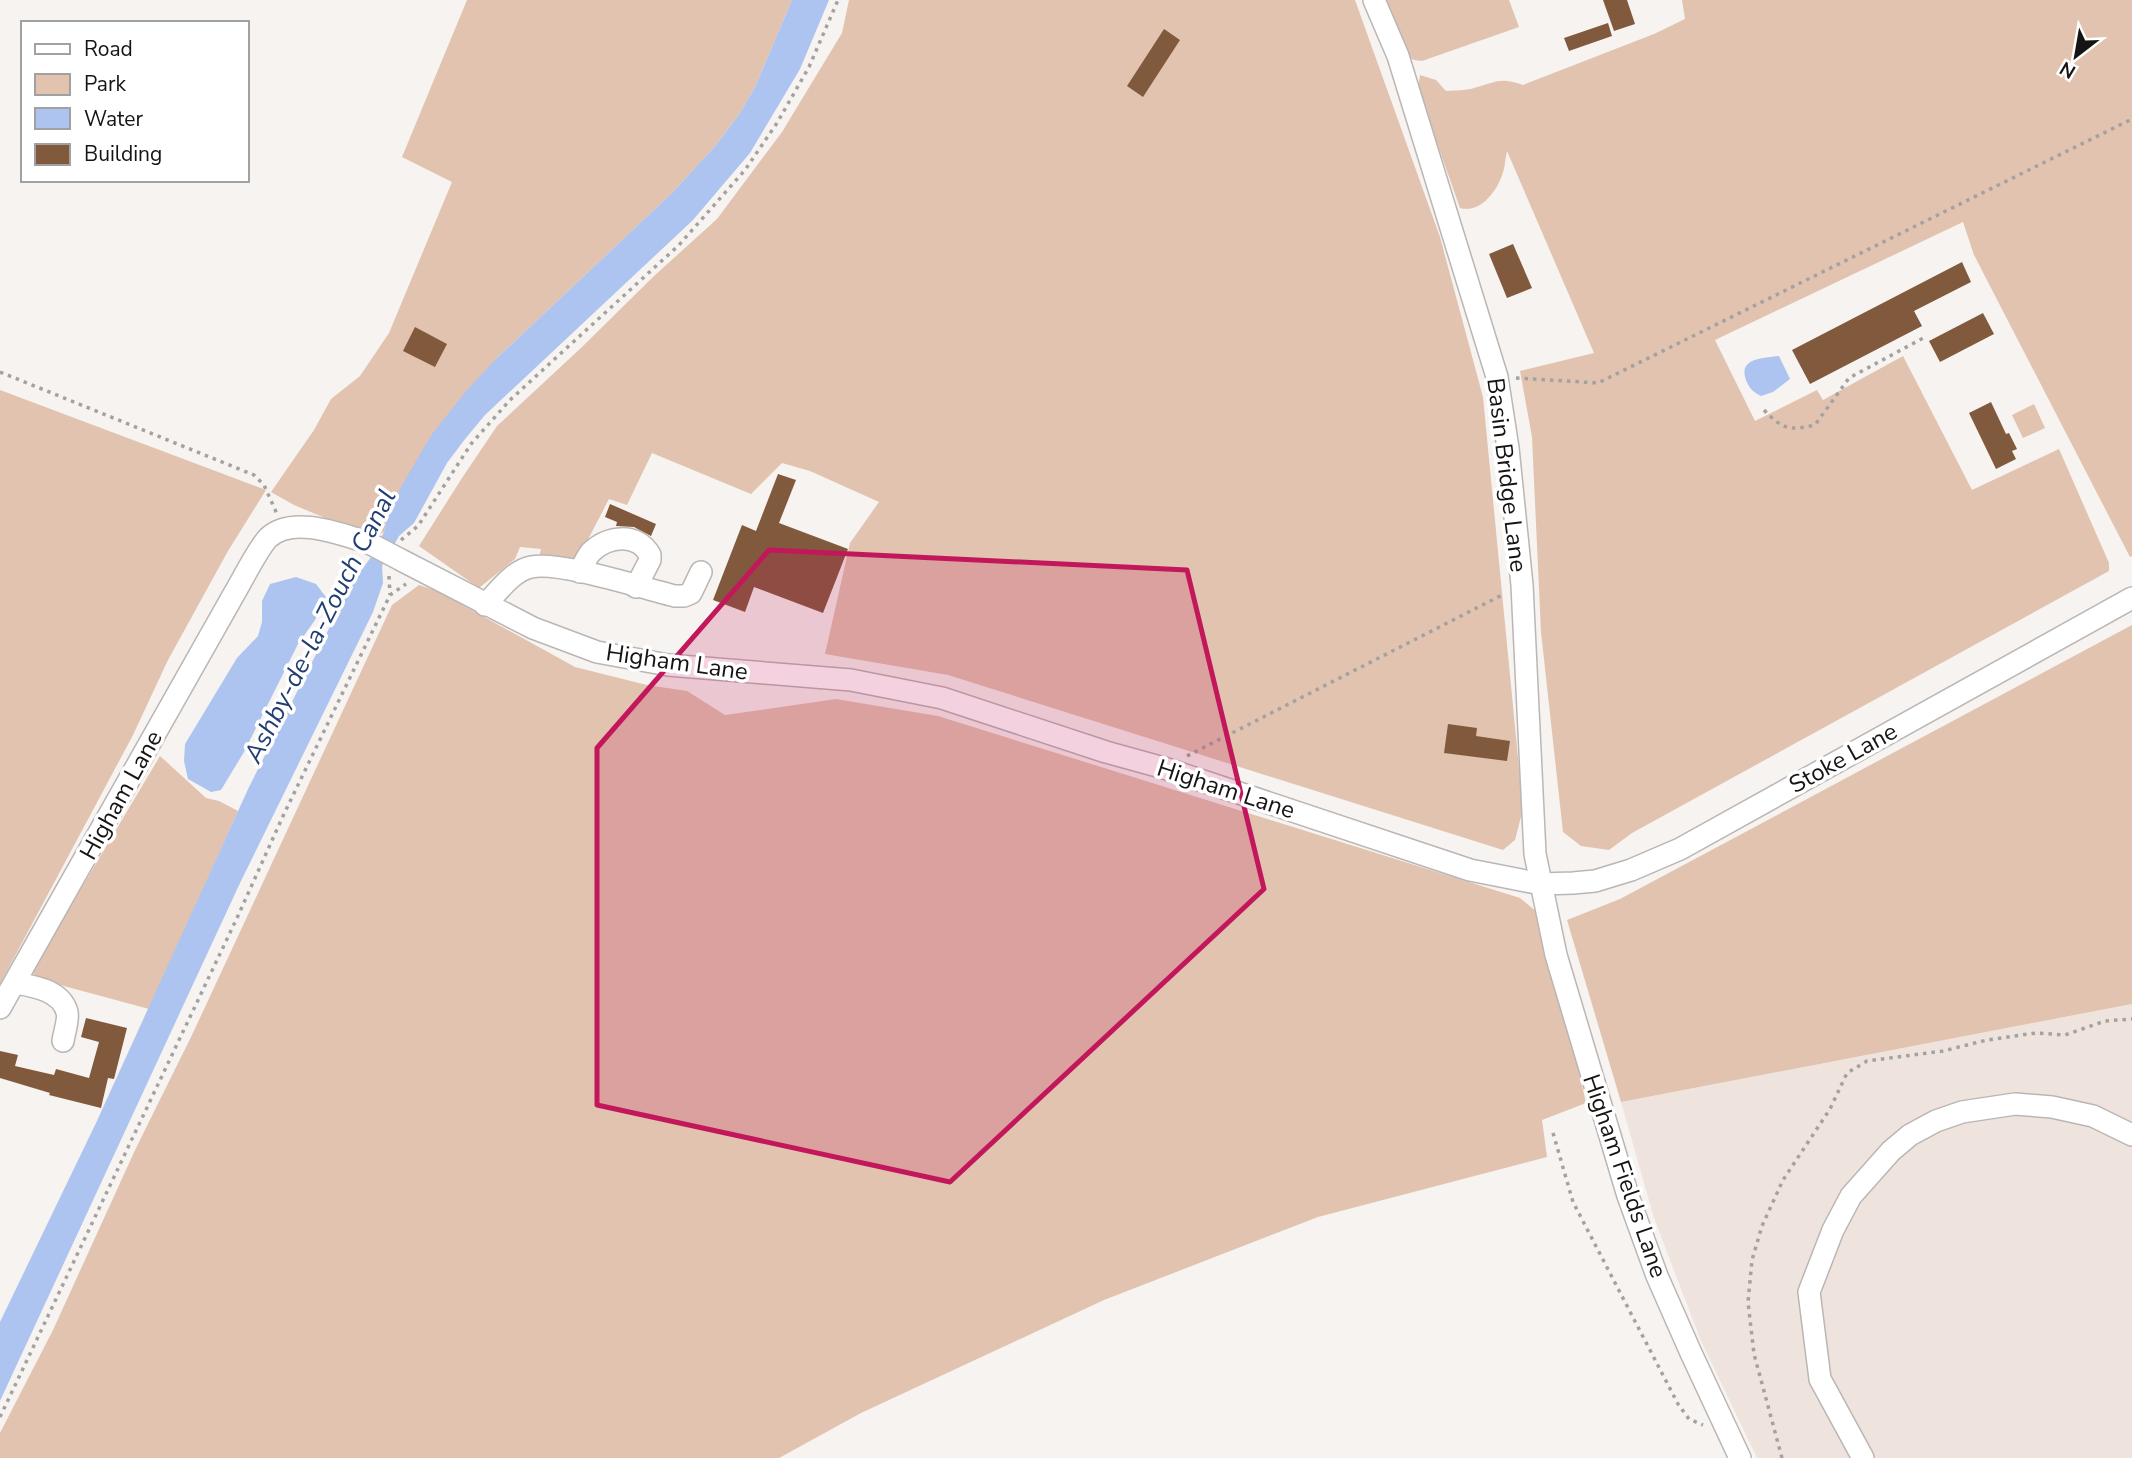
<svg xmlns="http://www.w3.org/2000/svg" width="2132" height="1458" font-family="'Nunito Sans',sans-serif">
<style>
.built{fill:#eee4dd}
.green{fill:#e1c3b0}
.water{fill:#acc4ef}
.building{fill:#81593d}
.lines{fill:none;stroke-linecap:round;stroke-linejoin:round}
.minor-casing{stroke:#bab6b4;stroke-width:24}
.path{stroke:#a4a2a0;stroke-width:3.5;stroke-dasharray:3.5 5;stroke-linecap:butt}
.minor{stroke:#fff;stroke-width:21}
.minor-bridge-casing{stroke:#bab6b4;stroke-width:24;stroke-linecap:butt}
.minor-bridge{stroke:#fff;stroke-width:21}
.marked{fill:#c2185b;fill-opacity:0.2;stroke:#c2185b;stroke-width:5;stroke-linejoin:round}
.labels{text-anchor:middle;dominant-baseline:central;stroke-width:7;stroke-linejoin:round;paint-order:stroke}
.street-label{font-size:24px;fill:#151413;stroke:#fff}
.water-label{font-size:26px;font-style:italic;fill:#223d72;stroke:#fff}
</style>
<rect width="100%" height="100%" fill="#f6f3f0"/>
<!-- built -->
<polygon class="built" points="2132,1004 2132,1458 1757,1458 1701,1341 1654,1218 1621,1102"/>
<!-- green -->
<g class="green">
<polygon points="467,0 792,0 755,87 740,113 716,145 672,193 497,358 388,514 384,532 373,538 294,505 271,492 314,430 331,399 360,376 389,333 452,182 402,157"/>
<polygon points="849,0 1355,0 1440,237 1483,397 1523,809 1515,840 1503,850 948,675 825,654 850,543 879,502 810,471 782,463 751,494 652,453 627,505 609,499 580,555 563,563 538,560 541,549 520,547 515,559 479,588 419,546 462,478 497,426 582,347 654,276 717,219 782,132 842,33"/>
<polygon points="1386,0 1509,0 1519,27 1422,61 1414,60 1409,57"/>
<path d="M1682,0H2132V556L2130,557L1974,255L1963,222L1715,340L1755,421L1817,390L1823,400L1903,356L1972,490L2059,449L2109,563V571L1632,833L1609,850L1581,846L1563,832L1541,632L1532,437L1520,371L1594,353L1507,151C1505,159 1505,170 1501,178C1494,195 1479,213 1460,208L1418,89L1420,75L1436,80L1446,91C1455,90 1465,91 1474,88C1497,82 1499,77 1523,85L1654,34L1685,19Z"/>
<polygon points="0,390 266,490 228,551 168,660 133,735 0,984"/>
<polygon points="2034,404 2045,428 2023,438 2012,415"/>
<polygon points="419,585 437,591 575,667 647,685 687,691 725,715 836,699 938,716 1520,898 1538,913 1549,940 1586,1103 1542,1120 1547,1157 1318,1217 1104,1300 861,1413 779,1458 0,1458 0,1433 53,1330 136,1148 192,1035 392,605"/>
<polygon points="2132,625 2132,1004 1621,1102 1567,920 1620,899"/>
<polygon points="160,756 206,798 219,801 238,811 149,1009 38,979 32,971"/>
</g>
<!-- water -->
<g class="water">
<polygon points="792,0 829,0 800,69 750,153 693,220 485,415 465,439 447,463 414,523 399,536 382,566 383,583 373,612 240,883 0,1401 0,1322 96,1123 249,787 351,585 371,557 384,532 388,514 402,485 432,434 467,390 497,358 672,193 716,145 740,113 755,87"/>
<path d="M1779,356L1790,379L1773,392L1761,396C1753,392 1749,388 1746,380C1738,358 1763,358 1779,356Z"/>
<polygon points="296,577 316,584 326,597 315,620 298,644 244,752 221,790 211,792 188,779 184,761 185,744 237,658 258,636 262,622 262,601 270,584"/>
</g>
<!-- building -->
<g class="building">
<polygon points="1603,0 1627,0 1635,24 1614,31"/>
<polygon points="1608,23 1612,36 1569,51 1564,38"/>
<polygon points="1164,29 1180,40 1143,97 1127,86"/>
<polygon points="1513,244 1532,288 1507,298 1489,254"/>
<polygon points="1962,262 1971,282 1914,311 1922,326 1810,384 1792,350"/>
<polygon points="1983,313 1994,334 1940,362 1929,341"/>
<polygon points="415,327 447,344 435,367 403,351"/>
<polygon points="1991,402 2006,434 2009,433 2017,449 2012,451 2016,459 1996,469 1969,413"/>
<polygon points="778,474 796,480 779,523 848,549 823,613 754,587 745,612 713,600 742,525 756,531"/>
<polygon points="610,504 656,524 651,536 634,527 616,526 617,522 605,517"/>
<polygon points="1448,724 1477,728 1476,736 1510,741 1507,761 1444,753"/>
<polygon points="86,1018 127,1028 114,1079 108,1078 101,1108 49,1095 50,1093 0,1078 0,1051 18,1055 15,1066 54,1075 56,1069 89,1078 99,1042 81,1037"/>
</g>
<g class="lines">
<defs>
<g id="minor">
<polyline points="1374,0 1398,56 1497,377 1508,448 1522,585 1535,854 1556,955 1628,1196 1657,1276 1691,1353 1740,1458"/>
<polyline points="403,561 533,628 597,652 668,665 851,680 942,698 1106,752 1164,768 1470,870 1541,884 1573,883 1595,881 1631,870 1680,849 2132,598"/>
<path d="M580,572C583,565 586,558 591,552C608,536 637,532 650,555V560L636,587"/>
<path d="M485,605C498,592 512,571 531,567C560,561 642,588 675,596H684L691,593L701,572"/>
<path d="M15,983C33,986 61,990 67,1012C69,1020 64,1033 63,1041"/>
<path d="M0,1008L234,594C243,579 257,550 268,538C292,515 340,534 367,542"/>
<polyline points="1863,1458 1820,1379 1809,1292 1833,1230 1851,1196 1891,1151 1910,1135 1936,1121 1962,1112 2015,1104 2052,1107 2093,1116 2132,1135"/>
</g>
</defs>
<!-- minor casing -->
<use href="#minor" class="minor-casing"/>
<!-- path -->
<g class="path">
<polyline points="0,372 254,475 264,485 277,514"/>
<polyline points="1516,378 1598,383 2132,119"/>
<path d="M1764,410C1782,429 1789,431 1815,425L1849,378L1927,336"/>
<polyline points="401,540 418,526 471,444 510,400 679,245 745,170 777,123 809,67 838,0"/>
<polyline points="389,576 390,595"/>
<polyline points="1187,756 1504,594"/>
<polyline points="1553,1133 1573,1202 1678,1404 1689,1419 1703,1425"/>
<polyline points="0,1417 237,918 283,816 390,595 406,584"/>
<polyline points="1782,1458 1754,1354 1748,1302 1752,1260 1762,1226 1783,1180 1830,1109 1847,1073 1867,1061 1943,1051 1987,1040 2036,1033 2065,1035 2105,1021 2132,1019"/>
</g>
<!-- minor -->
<use href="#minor" class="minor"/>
<defs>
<polyline id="minor-bridge" points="367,542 403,561"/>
</defs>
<!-- minor-bridge casing -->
<use href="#minor-bridge" class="minor-bridge-casing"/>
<!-- minor-bridge -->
<use href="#minor-bridge" class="minor-bridge"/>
</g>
<!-- marked area -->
<path class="marked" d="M769,550L1187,570L1264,889L950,1182L597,1105V748Z"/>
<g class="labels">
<!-- street labels -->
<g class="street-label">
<text transform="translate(1507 475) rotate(83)">Basin Bridge Lane</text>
<text transform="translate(677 662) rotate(8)">Higham Lane</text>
<text transform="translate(1843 758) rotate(-29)">Stoke Lane</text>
<text transform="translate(1226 789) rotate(18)">Higham Lane</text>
<text transform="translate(121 795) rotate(-61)">Higham Lane</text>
<text transform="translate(1625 1176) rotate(71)">Higham Fields Lane</text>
</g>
<!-- water labels -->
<g class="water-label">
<text transform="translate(320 626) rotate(-63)">Ashby-de-la-Zouch Canal</text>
</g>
</g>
<!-- legend -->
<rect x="21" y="21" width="228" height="161" fill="#ffffff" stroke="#a1a1a1" stroke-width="2"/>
<rect x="35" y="44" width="35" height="10" fill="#ffffff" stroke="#a1a1a1" stroke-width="2"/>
<text x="84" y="56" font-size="21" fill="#151413">Road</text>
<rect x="35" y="74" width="35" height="21" fill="#e1c3b0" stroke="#a1a1a1" stroke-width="2"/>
<text x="84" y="91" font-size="21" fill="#151413">Park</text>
<rect x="35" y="108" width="35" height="21" fill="#acc4ef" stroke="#a1a1a1" stroke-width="2"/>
<text x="84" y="126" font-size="21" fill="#151413">Water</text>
<rect x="35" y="144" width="35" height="21" fill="#81593d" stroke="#a1a1a1" stroke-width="2"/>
<text x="84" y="161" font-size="21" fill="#151413">Building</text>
<!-- north arrow -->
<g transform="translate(2076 56) rotate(211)" stroke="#ffffff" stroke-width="5" paint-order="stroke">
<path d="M0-5L12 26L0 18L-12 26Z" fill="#151413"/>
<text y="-10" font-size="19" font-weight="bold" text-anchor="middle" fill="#151413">N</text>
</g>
</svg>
